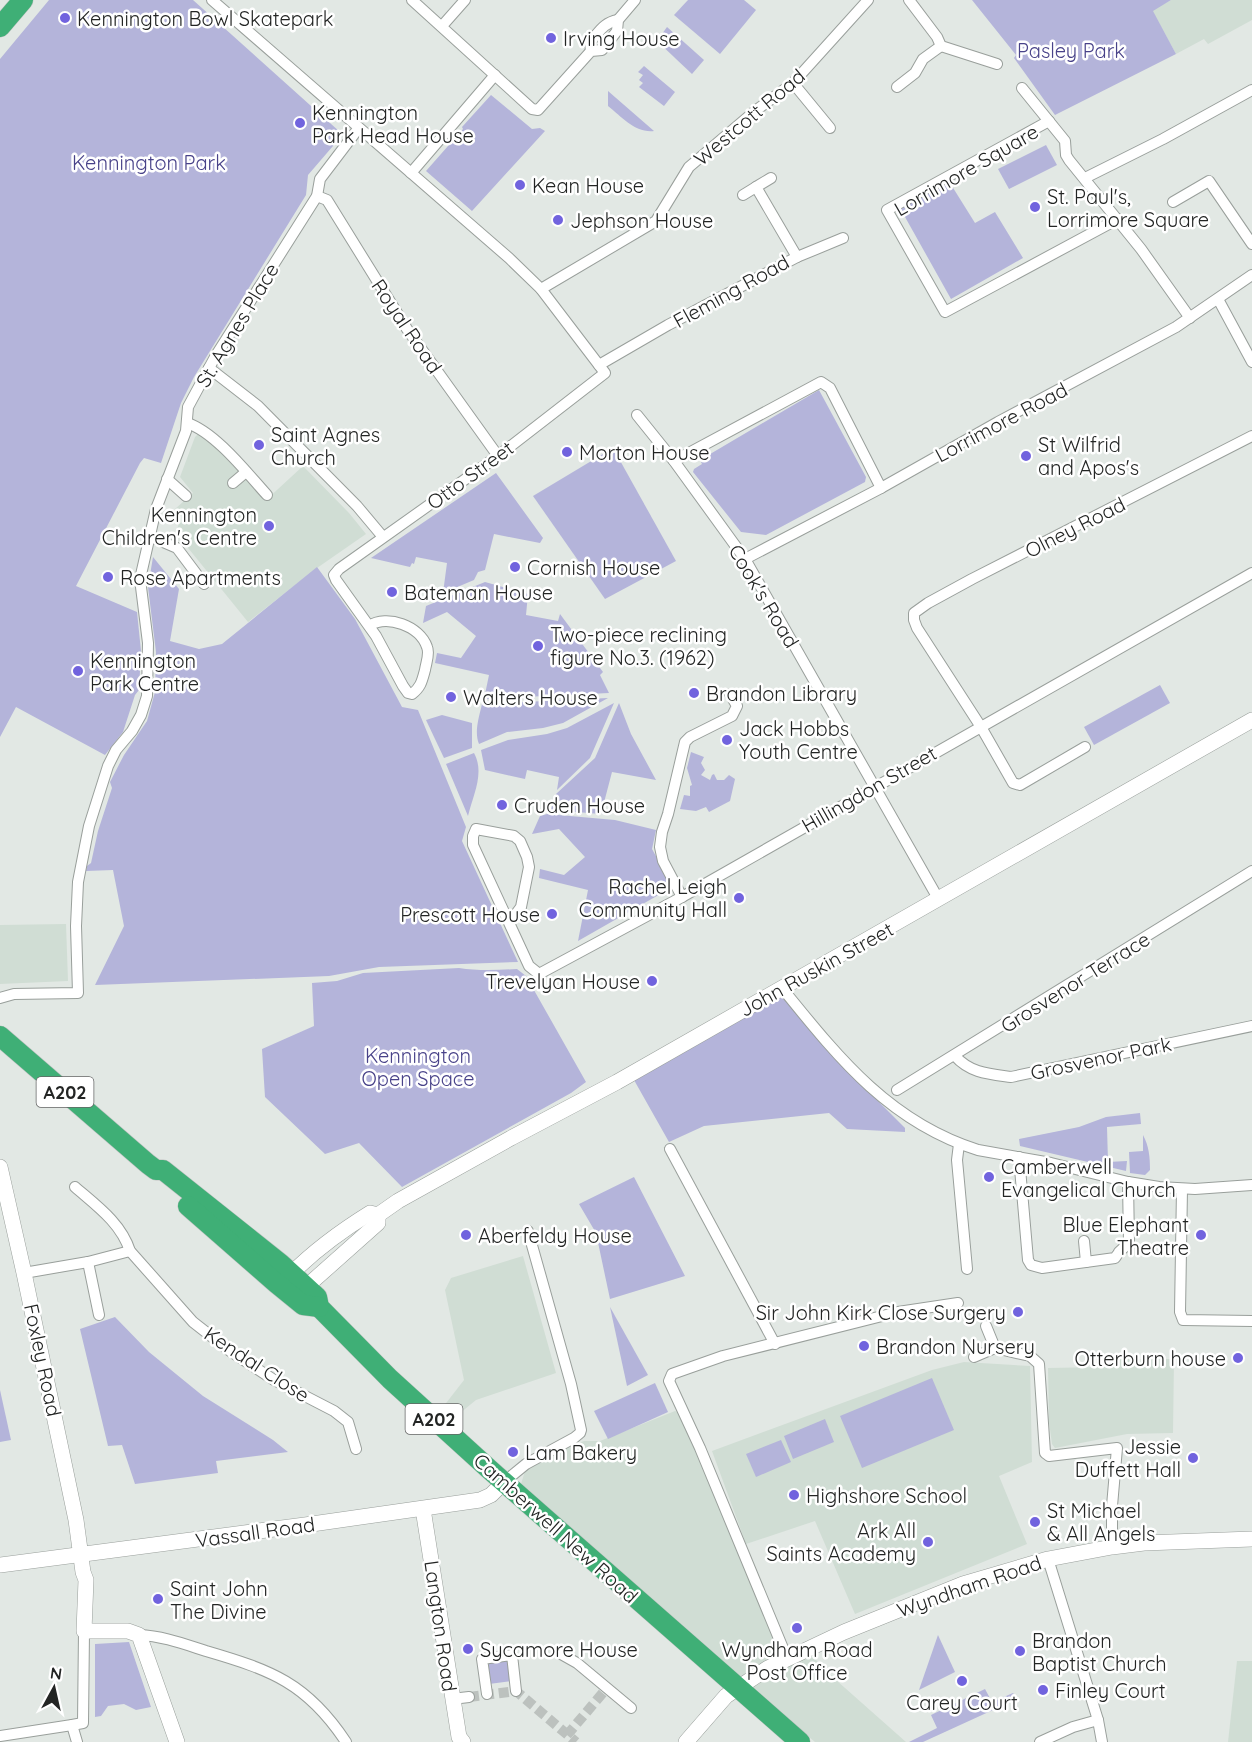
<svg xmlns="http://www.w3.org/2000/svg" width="1252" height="1742" font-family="Quicksand,sans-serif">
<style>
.built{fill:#d0ddd4}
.green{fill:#b4b4da}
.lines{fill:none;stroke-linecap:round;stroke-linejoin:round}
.street-tunnel{stroke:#bcc1be;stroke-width:10;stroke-dasharray:10 5;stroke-linecap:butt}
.street-casing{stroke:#999f9b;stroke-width:12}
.secondary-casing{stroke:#999f9b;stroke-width:16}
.highway-casing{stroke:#c1c2c2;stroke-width:21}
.street{stroke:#fff;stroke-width:10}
.secondary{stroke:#fff;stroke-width:15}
.highway{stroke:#3faf76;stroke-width:20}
.poi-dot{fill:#7163de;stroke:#fff;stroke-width:2}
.labels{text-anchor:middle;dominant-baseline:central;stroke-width:5;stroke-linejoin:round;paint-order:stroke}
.shield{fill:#fff;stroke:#656666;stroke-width:1.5}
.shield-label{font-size:18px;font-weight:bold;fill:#232524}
.poi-label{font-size:20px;fill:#232524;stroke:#fff;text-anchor:start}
.park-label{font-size:20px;fill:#484289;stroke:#fff}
.street-label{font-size:20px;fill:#232524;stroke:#fff}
</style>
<rect width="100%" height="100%" fill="#e2e8e4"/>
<!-- built -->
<g class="built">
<polygon points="1171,0 1252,0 1252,20 1208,44 1204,39 1176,54 1152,10"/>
<polygon points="199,433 230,461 265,501 303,466 349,513 366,534 317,568 248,622 176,533 181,517 175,509 193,493 180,477 195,437"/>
<polygon points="66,924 68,981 0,984 0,925"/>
<polygon points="523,1256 556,1373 476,1400 454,1418 443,1407 464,1380 445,1290 451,1278"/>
<polygon points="1108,1359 1174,1359 1173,1433 1127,1434 1055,1448 1052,1444 1049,1422 1048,1368 1102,1367"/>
<polygon points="964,1362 1030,1366 1032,1462 999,1476 1027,1544 855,1614 815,1521 746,1544 712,1451 932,1370"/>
<polygon points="675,1411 682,1414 782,1655 809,1653 836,1680 906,1742 815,1742 735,1674 521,1484 525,1471 565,1449 584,1441 600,1441"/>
<polygon points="1237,1661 1252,1661 1252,1742 1228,1742"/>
</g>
<!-- green -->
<g class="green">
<polygon points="49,0 193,0 340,132 339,139 308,175 306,195 194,377 181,403 161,463 144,458 140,463 76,586 137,612 141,651 139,690 135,695 123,732 105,755 16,707 0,737 0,59"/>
<polygon points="688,0 744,0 756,10 720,54 674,15"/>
<polygon points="972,0 1171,0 1153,11 1176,54 1055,115 1014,58 1016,55"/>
<polygon points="667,27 704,60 692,74 657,41"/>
<polygon points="644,66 675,92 664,106 639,87 643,83 639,80 643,75 638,72"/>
<path d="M608,91L654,131C635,133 622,117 608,106Z"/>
<polygon points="491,95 532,129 540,128 545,131 472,211 426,171 463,129 462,127"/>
<polygon points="1046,145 1057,165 1009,189 998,169"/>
<polygon points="950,183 975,223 995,212 1023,258 951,299 900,208"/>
<polygon points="819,390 866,477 865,482 766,535 741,532 693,472 694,469 702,464 700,460"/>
<polygon points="613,448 676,561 605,599 533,496"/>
<polygon points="496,473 543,538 540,543 494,534 485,570 478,572 474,580 443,593 447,563 416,557 414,564 412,563 410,567 371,558"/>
<polygon points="153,557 179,589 170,641 199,649 222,644 317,567 355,619 402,707 418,710 466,827 462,841 518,962 379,967 329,976 95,985 124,926 113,870 86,871 87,866 91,863 98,831 112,788 110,782 124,755 147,721 155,692 156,652 148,587"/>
<polygon points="485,582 528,594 526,615 558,621 560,614 603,672 600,675 609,693 484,699 489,675 435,663 437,653 461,658 476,636 447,612 423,623 426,606"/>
<polygon points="1160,685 1170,703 1094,745 1084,727"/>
<path d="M608,698L563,723L543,728L507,732L479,744C474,732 479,717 482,704Z"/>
<polygon points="614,703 590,758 557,790 559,777 527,770 525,779 485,770 481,750 508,740 547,734 567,728"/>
<polygon points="619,703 631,734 656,780 612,772 601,814 551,810 556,794 595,758"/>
<polygon points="442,715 472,723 472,748 444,758 426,720"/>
<polygon points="691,752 704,757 701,763 705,770 701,775 710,780 712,775 714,774 717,780 724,780 729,775 735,779 730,801 709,812 706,807 696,811 680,809 684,795 690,796 690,786 692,785 687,768"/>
<path d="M474,753C485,773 473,795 468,816L446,764Z"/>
<polygon points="547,814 615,820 656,830 652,849 669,880 671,885 669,889 578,941 588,890 539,878 540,869 564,875 585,857 559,829 532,834 540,816"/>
<path d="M459,968C477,971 499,970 517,969L526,976L586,1082L571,1093L402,1187L359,1143L325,1154L265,1097L262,1049L314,1026L312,983L337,981L363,973Z"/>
<polygon points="781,993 860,1083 905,1128 905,1132 847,1129 829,1113 704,1126 669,1142 634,1080"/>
<polygon points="1140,1113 1141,1124 1107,1127 1108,1162 1127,1161 1126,1171 1020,1146 1019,1139 1079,1127 1106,1117"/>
<path d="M1143,1135C1149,1146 1150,1157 1150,1170L1145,1175L1130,1173L1129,1152L1143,1151Z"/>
<polygon points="634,1177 685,1276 610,1299 596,1233 579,1204"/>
<polygon points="610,1307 648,1375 627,1386"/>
<polygon points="115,1317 149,1352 203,1396 273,1440 288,1452 216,1461 218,1473 135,1484 122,1445 108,1446 80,1329"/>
<polygon points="932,1378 954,1430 862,1468 840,1416"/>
<polygon points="655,1383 668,1412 608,1439 594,1411"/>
<polygon points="0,1390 11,1440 0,1442"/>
<polygon points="825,1419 834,1442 793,1459 784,1436"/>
<polygon points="781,1440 791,1462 756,1477 746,1454"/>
<polygon points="938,1635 955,1672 919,1690"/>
<polygon points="129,1642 151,1707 136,1710 124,1704 108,1706 101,1716 95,1717 95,1644"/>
<polygon points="508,1659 511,1681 489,1684 486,1662"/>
<polygon points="985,1689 992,1702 1013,1693 1017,1699 923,1742 909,1742 937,1728 931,1715"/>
</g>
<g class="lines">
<!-- street-tunnel -->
<g class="street-tunnel">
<polyline points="469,1697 516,1691 576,1742"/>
<polyline points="567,1735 607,1688"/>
</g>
<defs>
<g id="street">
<path d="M212,0L509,258L541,289L605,373L498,456L339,569L334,575L336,580L376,636L403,686L408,693L412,694C421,687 422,681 425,670C426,663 430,654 427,647C420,626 387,614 369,626"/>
<polyline points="412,0 532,109 538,110 591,51 602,50 617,31 618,20 635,0"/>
<polyline points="909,0 937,37 941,46 997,64"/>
<polyline points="442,26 465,0"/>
<path d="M591,51L590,42C600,31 603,23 618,20"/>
<polyline points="793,83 830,128"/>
<polyline points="897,87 915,73 923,59 941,46"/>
<polyline points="1022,88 1065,141 1066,155 1069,160 1141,249 1190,318"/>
<polyline points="1049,121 887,210 945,312 1118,219"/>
<polyline points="411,173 495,75"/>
<polyline points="1085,178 1163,139 1252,90"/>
<polyline points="743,195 756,187"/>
<polyline points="317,196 327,200 407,329 498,456"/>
<polyline points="1173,202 1209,181 1252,244"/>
<polyline points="797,257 843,238"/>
<polyline points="541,289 656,221 689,167 755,111 793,83 868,0"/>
<polyline points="1218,299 1252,362"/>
<polyline points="599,365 668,325 797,257 756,187 771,178"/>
<polyline points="209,368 258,406 357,506 383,537"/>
<polyline points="637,415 674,461 745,559 939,900"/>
<path d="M187,423C215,432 247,473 267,495"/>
<polyline points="674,461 821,382 830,388 881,488"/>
<polyline points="167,479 186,496"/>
<polyline points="233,483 246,472"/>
<polyline points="149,536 177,548 204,584"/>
<polyline points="745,559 881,488 998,422 1176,327 1252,275"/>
<polyline points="1085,747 1020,785 1013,783 981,727 917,628 914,620 914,613 928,603 972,579 1252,436"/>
<polyline points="682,897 663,861 660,847 662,832 668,814 685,742 690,737 732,716 737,706 730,694"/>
<polyline points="510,922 521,907 529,867 527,857 520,841 514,836 476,829 473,836 473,845 529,966 539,974 682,897 1252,573"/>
<path d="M782,988C838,1057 889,1122 978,1150L1051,1163L1128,1182L1159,1187L1195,1189L1252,1185"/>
<polyline points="0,998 14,994 78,993 76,926 78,882 89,826 108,766 116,750 132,731 141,715 147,696 148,643 140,579 156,509 186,431 188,407 215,357 317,196 320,179 358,129"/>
<path d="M955,1056C970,1073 989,1074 1011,1077L1252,1026"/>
<polyline points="897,1090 1252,871"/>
<polyline points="959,1144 957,1160 967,1269"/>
<polyline points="670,1149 775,1344"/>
<polyline points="1019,1157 1028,1260 1031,1265 1042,1268 1115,1258 1117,1255"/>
<path d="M75,1187C97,1206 121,1223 130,1251L193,1322L230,1351L274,1380L334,1411L348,1422L356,1449"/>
<polyline points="1182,1189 1180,1312 1183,1320 1252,1321"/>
<polyline points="1084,1241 1086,1262"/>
<polyline points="1119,1252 1129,1243 1128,1182"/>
<polyline points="88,1262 99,1315"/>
<polyline points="24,1273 88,1262 130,1251"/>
<polyline points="986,1326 995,1348"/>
<polyline points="974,1357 995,1348 1030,1356 1039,1364 1045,1453 1049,1456 1117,1448 1112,1506 1112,1547"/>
<polyline points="504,1482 526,1464 574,1438 580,1433 581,1430 571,1384 528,1231"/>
<polyline points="1048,1559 1098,1720 1102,1742"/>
<path d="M139,1635C163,1636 184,1644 206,1651C271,1670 307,1683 346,1742"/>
<polyline points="561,1654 577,1663 631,1708"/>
<polyline points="787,1658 700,1448 669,1381 672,1374 723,1356 898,1312 958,1303"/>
<polyline points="487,1694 482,1659 512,1655 516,1691"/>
<polyline points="452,1699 469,1697"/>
<polyline points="0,1736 72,1725"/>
<polyline points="77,1742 72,1725 83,1723 84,1631"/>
<polyline points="1040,1742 1073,1727 1098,1720"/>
</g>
<g id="secondary">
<polyline points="0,1167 24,1273 76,1520 83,1572 86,1580 84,1631 128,1631 139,1635 177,1742"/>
<path d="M290,1283L291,1274C315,1250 341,1231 370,1213L378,1215L398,1201L511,1138L617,1082L1252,720"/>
<polyline points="306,1287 378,1223 378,1215"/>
<polyline points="423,1509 459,1737 463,1742"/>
<polyline points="0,1565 305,1525 480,1500 491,1495 504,1482"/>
<polyline points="686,1742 726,1696 768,1668 844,1632 963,1584 1048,1559 1112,1547 1144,1543 1252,1539"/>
</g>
<g id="highway">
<polyline points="0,27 23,0"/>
<polyline points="0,1036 148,1164 156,1170 163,1170 281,1264 317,1297 319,1307 390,1379 489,1469 800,1742"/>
<polyline points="188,1206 276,1283 303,1305 319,1307"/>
</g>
</defs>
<!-- street casing -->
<use href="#street" class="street-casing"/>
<!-- secondary casing -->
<use href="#secondary" class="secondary-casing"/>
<!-- highway casing -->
<use href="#highway" class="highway-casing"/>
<!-- street -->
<use href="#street" class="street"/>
<!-- secondary -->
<use href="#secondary" class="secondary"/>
<!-- highway -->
<use href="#highway" class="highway"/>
</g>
<!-- markers -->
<g class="poi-dot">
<circle cx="65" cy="18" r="6"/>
<circle cx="551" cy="38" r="6"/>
<circle cx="300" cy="123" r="6"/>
<circle cx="520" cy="185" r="6"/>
<circle cx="1035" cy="207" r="6"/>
<circle cx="558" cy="220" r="6"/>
<circle cx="259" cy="445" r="6"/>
<circle cx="567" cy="452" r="6"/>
<circle cx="1026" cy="456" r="6"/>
<circle cx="269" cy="526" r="6"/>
<circle cx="515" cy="567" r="6"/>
<circle cx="108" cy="577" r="6"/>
<circle cx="392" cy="592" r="6"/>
<circle cx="538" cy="646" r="6"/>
<circle cx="78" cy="671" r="6"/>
<circle cx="694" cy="693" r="6"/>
<circle cx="451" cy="697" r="6"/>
<circle cx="727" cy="740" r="6"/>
<circle cx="502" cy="805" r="6"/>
<circle cx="739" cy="898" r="6"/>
<circle cx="552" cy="914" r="6"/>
<circle cx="652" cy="981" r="6"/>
<circle cx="989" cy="1177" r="6"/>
<circle cx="466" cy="1235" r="6"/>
<circle cx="1201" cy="1235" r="6"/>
<circle cx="1018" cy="1312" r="6"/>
<circle cx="864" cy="1346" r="6"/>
<circle cx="1238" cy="1358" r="6"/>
<circle cx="513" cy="1452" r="6"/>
<circle cx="1193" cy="1458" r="6"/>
<circle cx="794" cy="1495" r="6"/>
<circle cx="1035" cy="1522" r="6"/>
<circle cx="928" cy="1542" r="6"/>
<circle cx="158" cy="1599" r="6"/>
<circle cx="797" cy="1628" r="6"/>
<circle cx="468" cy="1649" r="6"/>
<circle cx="1020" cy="1651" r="6"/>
<circle cx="962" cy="1681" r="6"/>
<circle cx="1043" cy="1690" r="6"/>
</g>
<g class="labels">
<!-- shield labels -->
<g class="shield">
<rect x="36.5" y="1077" width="57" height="30" rx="4.5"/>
<rect x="405.5" y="1404" width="57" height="30" rx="4.5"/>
</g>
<g class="shield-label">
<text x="65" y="1092">A202</text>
<text x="434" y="1419">A202</text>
</g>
<!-- poi labels -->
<g class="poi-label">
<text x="77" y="18">Kennington Bowl Skatepark</text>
<text x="563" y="38">Irving House</text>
<text x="312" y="112">Kennington<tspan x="312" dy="23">Park Head House</tspan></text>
<text x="532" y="185">Kean House</text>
<text x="1047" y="196">St. Paul's,<tspan x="1047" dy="23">Lorrimore Square</tspan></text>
<text x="570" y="220">Jephson House</text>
<text x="271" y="434">Saint Agnes<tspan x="271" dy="23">Church</tspan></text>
<text x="1038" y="444">St Wilfrid<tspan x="1038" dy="23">and Apos's</tspan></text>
<text x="579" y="452">Morton House</text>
<text x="257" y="514" text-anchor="end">Kennington<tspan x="257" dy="23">Children's Centre</tspan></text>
<text x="527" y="567">Cornish House</text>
<text x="120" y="577">Rose Apartments</text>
<text x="404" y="592">Bateman House</text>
<text x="550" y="634">Two-piece reclining<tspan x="550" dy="23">figure No.3. (1962)</tspan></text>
<text x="90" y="660">Kennington<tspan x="90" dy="23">Park Centre</tspan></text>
<text x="706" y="693">Brandon Library</text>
<text x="463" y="697">Walters House</text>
<text x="739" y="728">Jack Hobbs<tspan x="739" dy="23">Youth Centre</tspan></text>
<text x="514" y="805">Cruden House</text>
<text x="727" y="886" text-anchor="end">Rachel Leigh<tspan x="727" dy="23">Community Hall</tspan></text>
<text x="540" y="914" text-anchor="end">Prescott House</text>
<text x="640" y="981" text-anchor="end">Trevelyan House</text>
<text x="1001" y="1166">Camberwell<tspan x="1001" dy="23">Evangelical Church</tspan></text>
<text x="1189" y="1224" text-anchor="end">Blue Elephant<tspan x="1189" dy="23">Theatre</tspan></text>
<text x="478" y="1235">Aberfeldy House</text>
<text x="1006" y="1312" text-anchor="end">Sir John Kirk Close Surgery</text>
<text x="876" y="1346">Brandon Nursery</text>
<text x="1226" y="1358" text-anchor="end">Otterburn house</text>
<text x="1181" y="1446" text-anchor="end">Jessie<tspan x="1181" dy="23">Duffett Hall</tspan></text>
<text x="525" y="1452">Lam Bakery</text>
<text x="806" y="1495">Highshore School</text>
<text x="1047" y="1510">St Michael<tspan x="1047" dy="23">&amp; All Angels</tspan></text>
<text x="916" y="1530" text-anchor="end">Ark All<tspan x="916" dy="23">Saints Academy</tspan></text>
<text x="170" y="1588">Saint John<tspan x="170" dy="23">The Divine</tspan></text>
<text x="1032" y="1640">Brandon<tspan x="1032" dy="23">Baptist Church</tspan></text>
<text x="480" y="1649">Sycamore House</text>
<text x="797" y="1649" text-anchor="middle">Wyndham Road<tspan x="797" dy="23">Post Office</tspan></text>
<text x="1055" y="1690">Finley Court</text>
<text x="962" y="1702" text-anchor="middle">Carey Court</text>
</g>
<!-- park labels -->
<g class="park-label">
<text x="1071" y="50">Pasley Park</text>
<text x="149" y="162">Kennington Park</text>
<text x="418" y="1055">Kennington<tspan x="418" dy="23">Open Space</tspan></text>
</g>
<!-- street labels -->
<g class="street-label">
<text transform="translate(749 117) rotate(-40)">Westcott Road</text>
<text transform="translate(966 170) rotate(-30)">Lorrimore Square</text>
<text transform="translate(731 291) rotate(-29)">Fleming Road</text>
<text transform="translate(237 325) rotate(-59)">St. Agnes Place</text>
<text transform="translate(407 326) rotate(56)">Royal Road</text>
<text transform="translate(1001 422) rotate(-28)">Lorrimore Road</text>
<text transform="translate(470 475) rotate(-36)">Otto Street</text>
<text transform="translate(1075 527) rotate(-27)">Olney Road</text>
<text transform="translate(764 596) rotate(59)">Cook's Road</text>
<text transform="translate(869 789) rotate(-30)">Hillingdon Street</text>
<text transform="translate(816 969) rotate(-29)">John Ruskin Street</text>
<text transform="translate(1075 982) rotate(-32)">Grosvenor Terrace</text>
<text transform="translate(1101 1058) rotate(-12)">Grosvenor Park</text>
<text transform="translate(43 1360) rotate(78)">Foxley Road</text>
<text transform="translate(257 1364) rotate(33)">Kendal Close</text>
<text transform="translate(556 1528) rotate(42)">Camberwell New Road</text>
<text transform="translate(255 1532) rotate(-8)">Vassall Road</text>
<text transform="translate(969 1586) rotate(-19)">Wyndham Road</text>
<text transform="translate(441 1626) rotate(82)">Langton Road</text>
</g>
</g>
<!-- north arrow -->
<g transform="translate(54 1688) rotate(8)" stroke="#ffffff" stroke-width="4.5" paint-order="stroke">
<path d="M0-4.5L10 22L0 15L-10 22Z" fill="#232524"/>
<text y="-9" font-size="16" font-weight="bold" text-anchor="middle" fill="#232524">N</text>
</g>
</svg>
